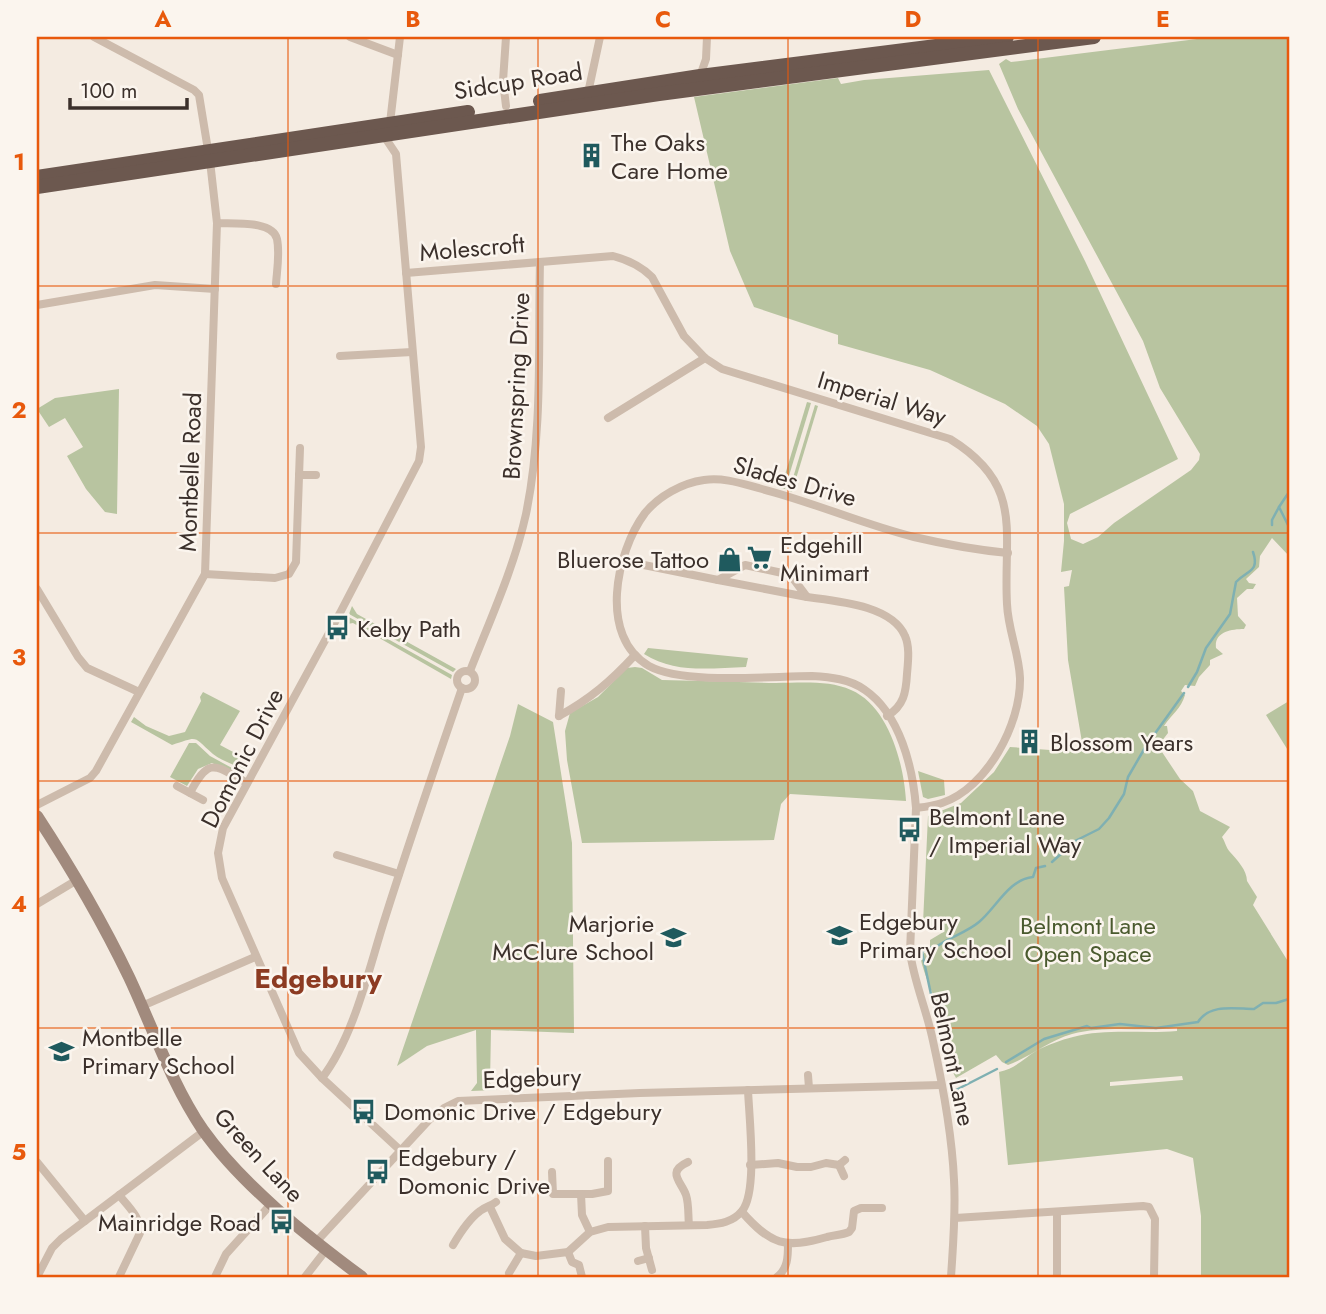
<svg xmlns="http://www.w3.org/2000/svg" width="1326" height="1314" font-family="Jost,sans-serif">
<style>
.green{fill:#b8c4a0;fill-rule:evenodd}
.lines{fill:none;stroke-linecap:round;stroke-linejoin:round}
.stream{stroke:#7fb0b2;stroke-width:2.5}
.minor{stroke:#cdbbac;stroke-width:8}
.secondary{stroke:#a18a7d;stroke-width:12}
.trunk{stroke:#6c584f;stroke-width:14}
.grid{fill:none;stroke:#e8590c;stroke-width:2;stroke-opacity:0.55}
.labels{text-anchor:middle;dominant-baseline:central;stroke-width:5;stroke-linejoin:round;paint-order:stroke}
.street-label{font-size:24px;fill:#3b302b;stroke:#fbf5ee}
.poi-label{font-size:24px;fill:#3b302b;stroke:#fbf5ee;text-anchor:start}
.park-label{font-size:24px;fill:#4a5a2e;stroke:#fbf5ee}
.quarter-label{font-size:28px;font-weight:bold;fill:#8c3b22;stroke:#fbf5ee}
.neatline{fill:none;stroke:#e8590c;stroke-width:2.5}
.grid-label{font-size:23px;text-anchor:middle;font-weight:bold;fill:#e8590c}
</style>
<rect width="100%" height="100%" fill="#f4ebe1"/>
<!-- green -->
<g class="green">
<path d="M1213,37H1289V556L1272,538L1260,556L1259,567L1246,579L1249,583L1256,584L1253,589H1247L1237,598L1238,616L1246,625L1244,629C1231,629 1214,632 1216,648L1223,654L1210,660V665L1199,677L1195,686L1185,685L1181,691L1185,695C1181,709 1172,714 1164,726H1167L1168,733L1158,746L1180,779L1193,791L1200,811L1230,827L1222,837C1225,841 1226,848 1230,852C1237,860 1247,870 1247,881L1257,897L1253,905L1289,963V1277H1201V1216L1193,1158L1167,1149L1008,1165L999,1072C1015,1069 1023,1059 1036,1051C1047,1045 1061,1040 1073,1037C1106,1028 1143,1034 1177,1031V1028C1142,1032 1107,1025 1072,1034C1048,1041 1030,1057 1008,1065L1002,1062L996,1055L956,1078C947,1062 951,1056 948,1040C943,1011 926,985 920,956L930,949V940L945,931L923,923L928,816L961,803L994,772L1010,747L1050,750L1083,748L1068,660L1064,587L1069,586L1072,570L1061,572L1064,541V504L1049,444L1037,426L1005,404L930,370L838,344V335L754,307L730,251L694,97L838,78L841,84L864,80L989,70L1085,261L1178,459L1070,514L1067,523L1071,539L1083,544L1098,537L1114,523L1191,470L1199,460L1200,454L1160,388L1143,341L1018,109L999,64L1006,59L1011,62ZM1182,1076L1183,1080L1110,1086V1082Z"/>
<polygon points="119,389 117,514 105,512 86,489 67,456 83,447 65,418 49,427 37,409 55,398"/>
<polygon points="807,402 811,403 785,489 781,488"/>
<polygon points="815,405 818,406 792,492 789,491"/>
<polygon points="352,606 357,614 456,669 453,672 349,614"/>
<polygon points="347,616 452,675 451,679 353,623 342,625"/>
<path d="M648,648L748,658L746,667C711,668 675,674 644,654Z"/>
<path d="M635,667L642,668L662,680C700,681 738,682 776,683C800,683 829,680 851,690C889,706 904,765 906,801L790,794L781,804L774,840L582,843L567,760L565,731L570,713L598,697L627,668Z"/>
<path d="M203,692L240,711L220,745L250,761L245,770C235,765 222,761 213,754C192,736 200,736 172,745L131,722L134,717L146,726L169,736L185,732L201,701L200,697Z"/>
<polygon points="1289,701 1289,752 1266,715"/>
<polygon points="518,704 553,722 572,843 574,1033 491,1030 490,1083 497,1090 471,1091 477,1083 476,1030 427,1046 397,1066 510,736"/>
<polygon points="189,743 196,743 210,756 243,774 241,777 212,763 198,769 187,786 170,777"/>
<polygon points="918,771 944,780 945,795 928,799 923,797"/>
</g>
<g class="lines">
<!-- stream -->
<g class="stream">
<polyline points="1289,492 1279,507 1289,527"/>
<polyline points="1272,525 1272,520 1279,507"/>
<path d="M1188,687L1197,672L1206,648L1230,614L1236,582C1247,570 1260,572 1253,552"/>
<polyline points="1052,862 1075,841 1099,829 1109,818 1124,794 1128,777 1146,746 1184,693"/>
<path d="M946,1042L932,999L922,952L928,948L936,947C949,937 966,933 979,922C996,908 1009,879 1033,877L1036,868L1045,866"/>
<path d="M1006,1062L1044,1039L1087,1026L1091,1028L1120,1024L1156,1028L1198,1022C1210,1003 1236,1009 1254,1009L1263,1003H1276L1289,999"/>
<polyline points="952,1092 997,1069"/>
</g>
<!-- minor -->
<g class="minor">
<polyline points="94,37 194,90 199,95 208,150"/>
<polyline points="350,37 398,55"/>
<polyline points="506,37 503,81 506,106"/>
<polyline points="700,76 706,59 707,37"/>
<polyline points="588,93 600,37"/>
<polyline points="390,123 400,37"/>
<polyline points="384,136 396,154 421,447 419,461 341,611 223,828 218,853 222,878 299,1053 322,1078 401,1151"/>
<path d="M217,223C233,224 273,220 277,239C280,253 277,270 276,284"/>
<path d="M406,273L613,256C628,260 641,266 652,277L684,336L705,358L722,369L950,439C1025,485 1003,532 1007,604C1008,630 1019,653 1020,678C1021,724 987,788 942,803C933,806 924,807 916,808"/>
<polyline points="37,305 155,285 215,289"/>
<polyline points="340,356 412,352"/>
<polyline points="608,418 705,358"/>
<polyline points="299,475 316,475"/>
<polyline points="624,561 718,580"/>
<polygon points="745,565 787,574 792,577 807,597 718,580"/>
<polyline points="205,574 275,578 289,574 296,562 300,448"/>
<polyline points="37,589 78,657 87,668 139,692"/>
<path d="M807,597C836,601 892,605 905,636C910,647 908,662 907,674C906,692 904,706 887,716"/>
<circle cx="466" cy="680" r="9"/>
<path d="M470,671C490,620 514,568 526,514C543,432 538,345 540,262"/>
<path d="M559,716C590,699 611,681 635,655"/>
<polyline points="559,716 561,691"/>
<path d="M177,786L190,793C210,755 215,766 247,783"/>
<polyline points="190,793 203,800"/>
<polyline points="37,805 90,778 96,771 205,574 217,223 210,161"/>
<polyline points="337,855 399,874"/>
<polyline points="37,904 77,880"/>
<polyline points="142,1006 255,957"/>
<polyline points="808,1075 809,1088"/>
<path d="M322,1078C355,1035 369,967 386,915C410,839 436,764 462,688"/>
<polyline points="37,1162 85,1221"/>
<path d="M688,1162C666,1172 681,1181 686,1195C689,1204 688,1216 689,1225"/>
<polyline points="750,1165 778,1163 797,1167 811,1167 826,1163 839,1165 845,1160"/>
<polyline points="839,1165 844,1176"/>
<polyline points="552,1172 553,1194 592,1194 608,1191 608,1161"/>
<polyline points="581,1194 582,1215 590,1232"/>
<path d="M119,1195C129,1207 141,1218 140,1233L119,1277"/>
<path d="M490,1207L505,1239L521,1253L536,1256L568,1252L590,1232L608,1227L707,1225C720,1224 733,1222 742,1211C758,1192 749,1116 748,1090"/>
<path d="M742,1212C771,1245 785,1249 827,1237C835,1235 842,1235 849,1232L852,1228L854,1211L861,1208H882"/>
<polyline points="1057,1213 1057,1277"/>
<polyline points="955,1218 1143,1206 1149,1207 1155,1219 1154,1277"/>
<polyline points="645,1226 646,1248 652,1270"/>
<polyline points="316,1242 429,1120 444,1108 458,1101 640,1093 941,1085"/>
<path d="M453,1245C460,1233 469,1219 480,1211C485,1207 491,1206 496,1202"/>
<polyline points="568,1252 572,1262 579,1265 582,1277"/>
<polyline points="638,1261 649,1258"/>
<polyline points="509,1273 521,1253"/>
<polyline points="37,1277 52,1248 61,1239 204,1131"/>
<polyline points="215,1277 226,1254 272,1203"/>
<polyline points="305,1277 326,1250"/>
<path d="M777,1277C788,1269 788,1256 788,1244"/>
<path d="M951,1277C953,1245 956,1212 954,1180C952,1134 943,1086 933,1041C927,1011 914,982 910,952L916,808C913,768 900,714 865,690C850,679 830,677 812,676C771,676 684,685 649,666C598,637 616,552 645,513C659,496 682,483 704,480C724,477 743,484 762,489C813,502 862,524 914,537C944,544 977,550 1008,553"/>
</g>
<!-- secondary -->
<path class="secondary" d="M37,816C71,868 102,921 129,977C153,1028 171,1083 203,1130C242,1185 308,1237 362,1277"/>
<!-- trunk -->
<g class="trunk">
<polyline points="540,101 700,76 1007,37"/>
<polyline points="37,177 468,112"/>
<polyline points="37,187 659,94 1094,37"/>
</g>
</g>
<!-- grid -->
<path class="grid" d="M288,37V1277M538,37V1277M788,37V1277M1038,37V1277M37,286H1289M37,533H1289M37,781H1289M37,1028H1289"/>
<!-- icons -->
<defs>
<symbol id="building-bare" viewBox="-9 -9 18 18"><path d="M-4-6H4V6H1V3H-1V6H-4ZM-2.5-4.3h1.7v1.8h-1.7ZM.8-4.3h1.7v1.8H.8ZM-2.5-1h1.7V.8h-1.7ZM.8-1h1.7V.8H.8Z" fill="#1f5a5e" stroke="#fbf5ee" stroke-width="2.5" paint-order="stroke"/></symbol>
<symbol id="supermarket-bare" viewBox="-9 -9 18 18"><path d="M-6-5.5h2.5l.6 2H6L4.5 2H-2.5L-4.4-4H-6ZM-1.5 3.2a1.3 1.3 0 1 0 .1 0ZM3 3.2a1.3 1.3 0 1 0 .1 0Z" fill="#1f5a5e" stroke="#fbf5ee" stroke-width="2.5" paint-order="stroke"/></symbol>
<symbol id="shop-bare" viewBox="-9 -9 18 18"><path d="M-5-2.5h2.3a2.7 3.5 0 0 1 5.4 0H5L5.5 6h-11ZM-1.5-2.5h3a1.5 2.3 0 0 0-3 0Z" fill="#1f5a5e" stroke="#fbf5ee" stroke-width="2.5" paint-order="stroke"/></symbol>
<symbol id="bus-bare" viewBox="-9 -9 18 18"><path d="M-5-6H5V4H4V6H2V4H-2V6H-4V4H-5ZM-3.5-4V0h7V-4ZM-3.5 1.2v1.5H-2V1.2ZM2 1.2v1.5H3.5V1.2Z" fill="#1f5a5e" stroke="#fbf5ee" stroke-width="2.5" paint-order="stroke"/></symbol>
<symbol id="school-bare" viewBox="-9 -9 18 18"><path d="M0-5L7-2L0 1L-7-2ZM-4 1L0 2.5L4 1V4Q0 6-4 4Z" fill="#1f5a5e" stroke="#fbf5ee" stroke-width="2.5" paint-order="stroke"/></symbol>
</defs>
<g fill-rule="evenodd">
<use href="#building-bare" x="574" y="138" width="35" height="35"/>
<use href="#supermarket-bare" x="742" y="540" width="35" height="35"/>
<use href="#shop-bare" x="712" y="542" width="35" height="35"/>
<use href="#bus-bare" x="320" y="610" width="35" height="35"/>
<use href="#building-bare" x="1012" y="724" width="35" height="35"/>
<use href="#bus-bare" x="892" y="812" width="35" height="35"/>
<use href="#school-bare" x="822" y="918" width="35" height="35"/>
<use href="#school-bare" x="656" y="920" width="35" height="35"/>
<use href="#school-bare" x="44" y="1034" width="35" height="35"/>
<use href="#bus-bare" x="346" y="1094" width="35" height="35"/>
<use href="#bus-bare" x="360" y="1154" width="35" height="35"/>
<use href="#bus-bare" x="264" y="1204" width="35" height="35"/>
</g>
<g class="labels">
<!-- street labels -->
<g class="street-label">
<text transform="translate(518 81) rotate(-9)">Sidcup Road</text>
<text transform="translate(472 248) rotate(-5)">Molescroft</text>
<text transform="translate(516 386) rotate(-87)">Brownspring Drive</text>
<text transform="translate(882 398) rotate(17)">Imperial Way</text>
<text transform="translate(190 472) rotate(-88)">Montbelle Road</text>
<text transform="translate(795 481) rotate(16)">Slades Drive</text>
<text transform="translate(242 758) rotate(-63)">Domonic Drive</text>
<text transform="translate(953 1059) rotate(78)">Belmont Lane</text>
<text transform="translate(532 1078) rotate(-2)">Edgebury</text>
<text transform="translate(259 1155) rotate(47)">Green Lane</text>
</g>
<!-- poi labels -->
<g class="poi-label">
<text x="611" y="142">The Oaks<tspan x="611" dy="28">Care Home</tspan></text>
<text x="780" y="544">Edgehill<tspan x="780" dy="28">Minimart</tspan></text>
<text x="709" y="559" text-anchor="end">Bluerose Tattoo</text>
<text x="357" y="628">Kelby Path</text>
<text x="1050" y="742">Blossom Years</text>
<text x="929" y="816">Belmont Lane<tspan x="929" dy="28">/ Imperial Way</tspan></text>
<text x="859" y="921">Edgebury<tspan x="859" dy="28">Primary School</tspan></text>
<text x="654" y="923" text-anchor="end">Marjorie<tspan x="654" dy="28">McClure School</tspan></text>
<text x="82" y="1037">Montbelle<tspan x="82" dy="28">Primary School</tspan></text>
<text x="384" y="1111">Domonic Drive / Edgebury</text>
<text x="398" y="1157">Edgebury /<tspan x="398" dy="28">Domonic Drive</tspan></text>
<text x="261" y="1222" text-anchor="end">Mainridge Road</text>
</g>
<!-- park labels -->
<g class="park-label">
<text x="1088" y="925">Belmont Lane<tspan x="1088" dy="28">Open Space</tspan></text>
</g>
<!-- quarter labels -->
<g class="quarter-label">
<text x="318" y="978">Edgebury</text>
</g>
</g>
<!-- border -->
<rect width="1326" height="1314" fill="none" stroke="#fbf5ee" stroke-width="77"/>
<!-- scale -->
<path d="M70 98v10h117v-10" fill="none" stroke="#3b302b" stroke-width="3.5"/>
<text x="80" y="98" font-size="21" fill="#3b302b" stroke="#fbf5ee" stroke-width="5" paint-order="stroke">100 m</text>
<rect x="38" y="38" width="1250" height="1238" class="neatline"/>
<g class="grid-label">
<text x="163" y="27">A</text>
<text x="413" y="27">B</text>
<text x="663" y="27">C</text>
<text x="913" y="27">D</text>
<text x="1163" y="27">E</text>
<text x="19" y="170">1</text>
<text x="19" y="418">2</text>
<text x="19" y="665">3</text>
<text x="19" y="912">4</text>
<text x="19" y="1160">5</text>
</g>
</svg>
